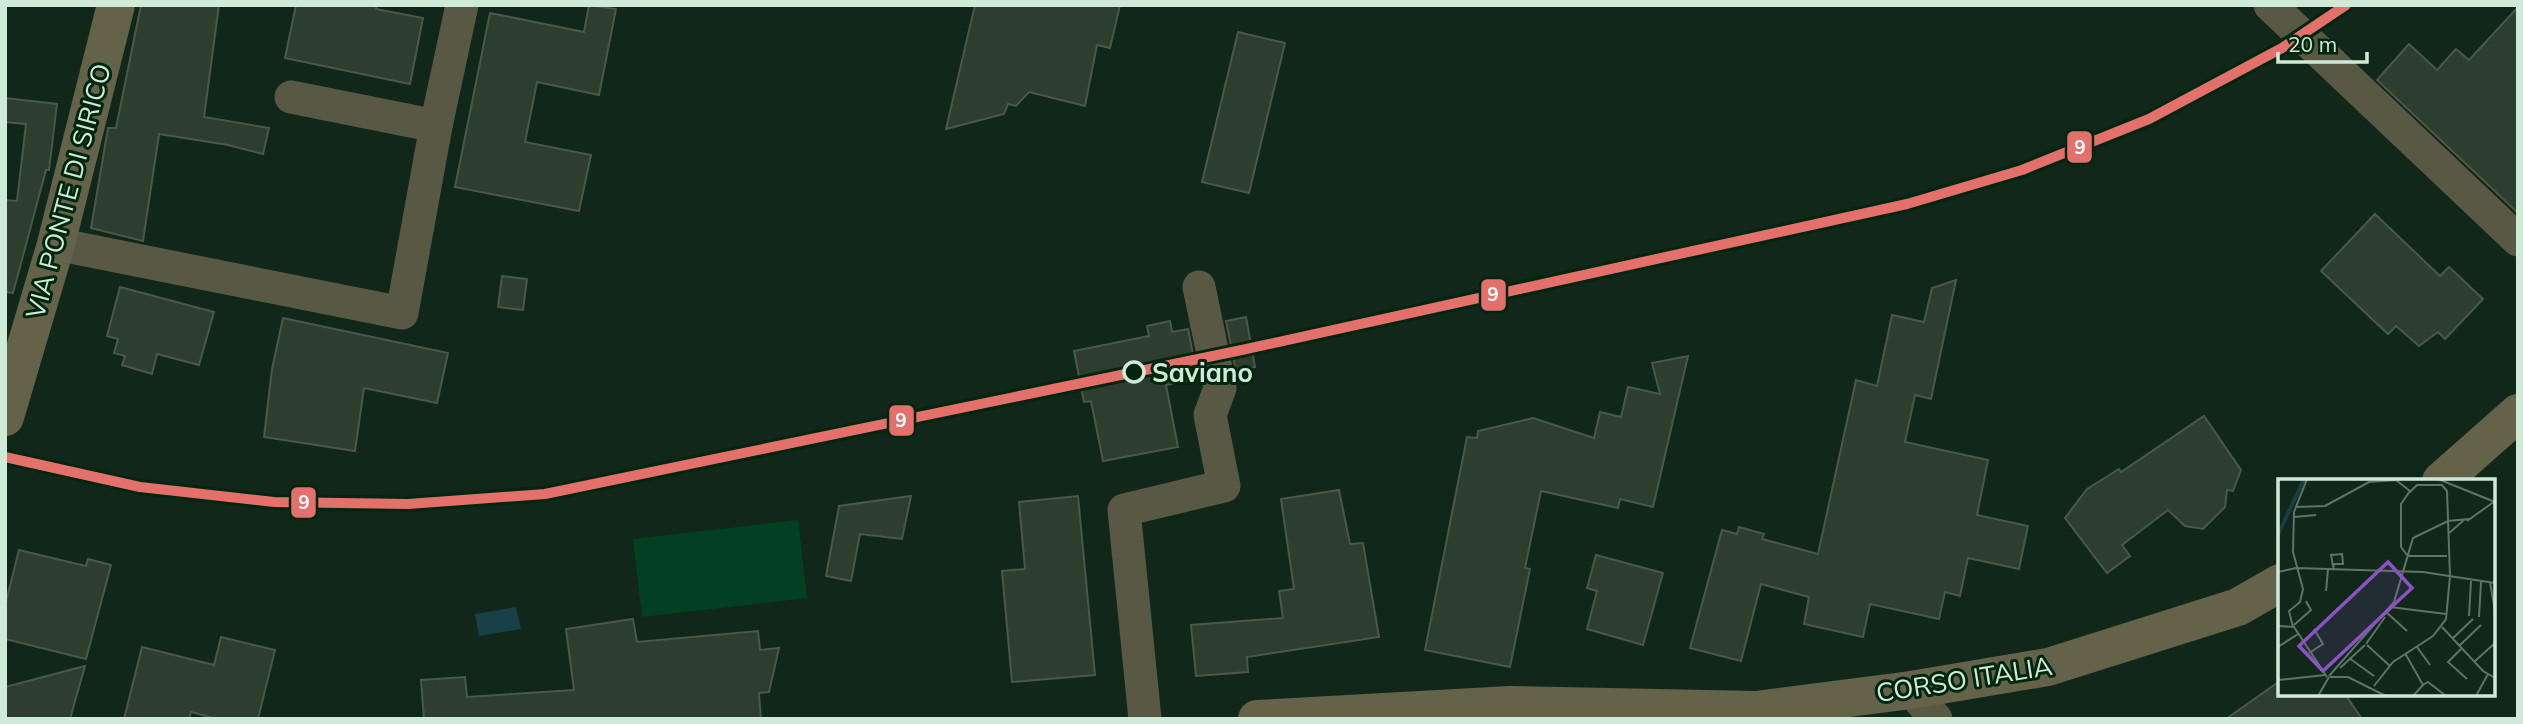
<svg xmlns="http://www.w3.org/2000/svg" width="2523" height="724" font-family="Mulish,sans-serif">
<style>
.green{fill:#034021}
.water{fill:#174048}
.building{fill:#2d3d2e;stroke:#495849;stroke-width:2}
.lines{fill:none;stroke-linecap:round;stroke-linejoin:round}
.street{stroke:#595844;stroke-width:33}
.secondary{stroke:#646248;stroke-width:38}
.rail-1-casing{stroke:#002610;stroke-width:16}
.rail-1{stroke:#e4706c;stroke-width:10}
.stop-dot{fill:#002610;stroke:#cfebd7;stroke-width:3.5}
.labels{text-anchor:middle;dominant-baseline:central;stroke-width:6;stroke-linejoin:round;paint-order:stroke}
.street-label{font-size:26px;fill:#cfebd7;stroke:#002610}
.stop-label{font-size:26px;font-weight:bold;fill:#cfebd7;stroke:#002610;text-anchor:start}
.inset-river{fill:none;stroke:#174048;stroke-width:3.5}
.inset-road{fill:none;stroke:#5c7566;stroke-width:2}
.view{fill:#8c52c4;fill-opacity:0.15;stroke:#8c52c4;stroke-width:3.5}
.inset-edge{fill:none;stroke:#cfebd7;stroke-width:3.5}
.line-badge{stroke:#002610;stroke-width:2.5}
.badge-label{font-size:19px;text-anchor:middle;font-weight:bold;fill:#fff}
</style>
<rect width="100%" height="100%" fill="#10271a"/>
<!-- green -->
<polygon class="green" points="798,520 807,598 642,617 633,539"/>
<!-- water -->
<polygon class="water" points="516,607 521,629 479,636 475,614"/>
<!-- building -->
<g class="building">
<polygon points="141,5 219,5 204,117 269,128 263,154 228,145 159,134 143,241 91,228 108,128 116,128"/>
<polygon points="296,5 377,5 376,9 423,18 410,84 285,58"/>
<polygon points="589,5 616,9 599,95 537,82 525,142 591,155 579,211 455,187 490,13 584,32"/>
<polygon points="975,5 1120,5 1110,48 1097,45 1085,106 1029,92 1016,106 1008,104 1004,114 946,129"/>
<polygon points="2518,7 2518,213 2377,80 2409,44 2437,70 2456,49 2469,60"/>
<polygon points="1238,32 1285,43 1249,193 1202,182"/>
<polygon points="5,98 57,104 49,170 46,170 13,293 5,292 5,200 17,201 26,124 5,122"/>
<polygon points="2375,214 2440,276 2449,267 2483,299 2445,339 2438,332 2419,346 2396,326 2388,334 2321,271"/>
<polygon points="502,276 527,279 523,310 498,307"/>
<polygon points="1956,280 1931,399 1915,395 1905,442 1988,460 1977,515 2028,526 2019,569 1968,558 1960,596 1945,592 1939,619 1870,604 1863,637 1804,624 1809,597 1761,584 1741,661 1690,648 1722,530 1737,534 1739,527 1764,534 1762,539 1818,554 1856,380 1877,386 1892,315 1924,322 1932,288"/>
<polygon points="120,287 214,312 199,365 157,354 152,374 122,365 125,356 114,353 118,339 107,336"/>
<polygon points="1246,317 1255,367 1236,371 1226,321"/>
<polygon points="283,318 448,353 437,403 364,388 355,451 264,437 272,369"/>
<polygon points="1170,321 1172,332 1188,329 1198,379 1166,385 1178,447 1103,461 1091,401 1084,402 1074,351 1149,336 1147,326"/>
<polygon points="1688,356 1653,507 1620,499 1618,508 1541,491 1525,568 1530,569 1510,667 1425,650 1467,437 1477,438 1478,431 1533,418 1594,438 1600,412 1621,417 1628,387 1660,394 1652,363"/>
<polygon points="2204,416 2241,470 2233,491 2227,490 2225,507 2203,529 2185,526 2168,510 2122,545 2130,556 2107,573 2065,518 2087,489 2119,469 2121,472"/>
<polygon points="1339,490 1350,544 1363,543 1379,637 1247,657 1248,672 1196,676 1191,625 1283,618 1279,591 1294,589 1281,499"/>
<polygon points="911,496 902,539 860,534 851,581 826,576 839,506"/>
<polygon points="1078,496 1095,675 1012,682 1002,571 1025,569 1019,502"/>
<polygon points="19,550 86,566 88,559 111,565 86,659 5,639 5,606"/>
<polygon points="1596,555 1663,573 1643,645 1587,629 1597,591 1587,588"/>
<polygon points="633,619 637,642 758,631 760,650 779,648 769,692 759,693 761,719 424,719 421,680 465,677 467,697 574,690 566,629"/>
<polygon points="221,637 275,650 258,719 217,719 191,712 189,719 124,719 142,647 214,665"/>
<polygon points="85,666 70,719 5,719 5,687"/>
<polygon points="2280,681 2280,694 2345,694 2362,719 2226,719"/>
</g>
<g class="lines">
<!-- street -->
<g class="street">
<polyline points="2270,5 2518,240"/>
<polyline points="291,97 436,126"/>
<polyline points="56,244 402,313 436,126 462,5"/>
<polyline points="1911,690 1936,719"/>
<polyline points="1145,719 1124,510 1224,486 1210,415 1220,388 1199,287"/>
</g>
<!-- secondary -->
<g class="secondary">
<polyline points="5,417 56,244 116,5"/>
<polyline points="2441,481 2518,413"/>
<polyline points="1257,719 1510,705 1756,710 1911,690 2048,667 2238,607 2280,583"/>
</g>
<defs>
<polyline id="rail-1" points="5,457 140,487 274,502 408,504 545,494 1237,351 1907,204 2022,170 2149,119 2282,48 2346,5"/>
</defs>
<!-- rail-1 casing -->
<use href="#rail-1" class="rail-1-casing"/>
<!-- rail-1 -->
<use href="#rail-1" class="rail-1"/>
</g>
<!-- markers -->
<circle class="stop-dot" cx="1134" cy="372" r="10"/>
<g class="labels">
<!-- street labels -->
<g class="street-label">
<text transform="translate(68 191) rotate(-75)">VIA PONTE DI SIRICO</text>
<text transform="translate(1964 679) rotate(-9)">CORSO ITALIA</text>
</g>
<!-- stop labels -->
<g class="stop-label">
<text x="1152" y="372">Saviano</text>
</g>
</g>
<!-- overview -->
<g transform="translate(2278 479)">
<rect width="217" height="217" fill="#10271a"/>
<path class="inset-river" d="M0,56L26,0"/>
<path class="inset-road" d="M160,0L217,23M17,28L47,27L91,3L118,1L132,12L123,25V68L129,76M16,38L38,36M189,42L217,22M170,55L186,41M130,77H169M55,87L53,76L64,75L65,85H56L55,90M0,93L18,89L145,93L217,104M212,103L217,132M48,112L50,90M112,128L168,135M108,133L129,152M191,137L193,102M201,138L203,103M16,146L33,131L28,122M0,147L16,148L49,198M15,148L11,132L22,123L25,110L15,73L16,33L29,0M164,148L205,192L217,199M174,160L195,140M88,165L107,138M89,166L112,187M181,167L203,146M0,168L20,155M139,168L152,186M183,170L170,183L189,200M31,174L45,165L36,150M127,174L145,206L135,217M71,179L96,197M196,183L217,164M62,189L87,166M51,197L116,123L135,59L170,42L191,40M52,198H70L108,217M0,201L47,196M145,206L150,203L168,217M96,207L115,183L155,157L168,140L172,97L169,12L164,6H139L132,13M40,217L51,198M198,217L210,195"/>
<path class="view" d="M110,83L134,109L45,192L21,167Z"/>
<rect width="217" height="217" class="inset-edge"/>
</g>
<g class="line-badge">
<rect x="2066" y="130" width="27" height="34" rx="7" fill="#e4706c"/>
<rect x="1480" y="278" width="27" height="34" rx="7" fill="#e4706c"/>
<rect x="888" y="404" width="27" height="33" rx="7" fill="#e4706c"/>
<rect x="290" y="486" width="27" height="33" rx="7" fill="#e4706c"/>
</g>
<g class="badge-label">
<text x="2080" y="154">9</text>
<text x="1493" y="301">9</text>
<text x="901" y="427">9</text>
<text x="304" y="509">9</text>
</g>
<!-- border -->
<rect width="2523" height="724" fill="none" stroke="#cfebd7" stroke-width="14"/>
<!-- scale -->
<path d="M2278 52v10h89v-10" fill="none" stroke="#cfebd7" stroke-width="3.5"/>
<text x="2288" y="52" font-size="21" fill="#cfebd7" stroke="#002610" stroke-width="5" paint-order="stroke">20 m</text>
</svg>
